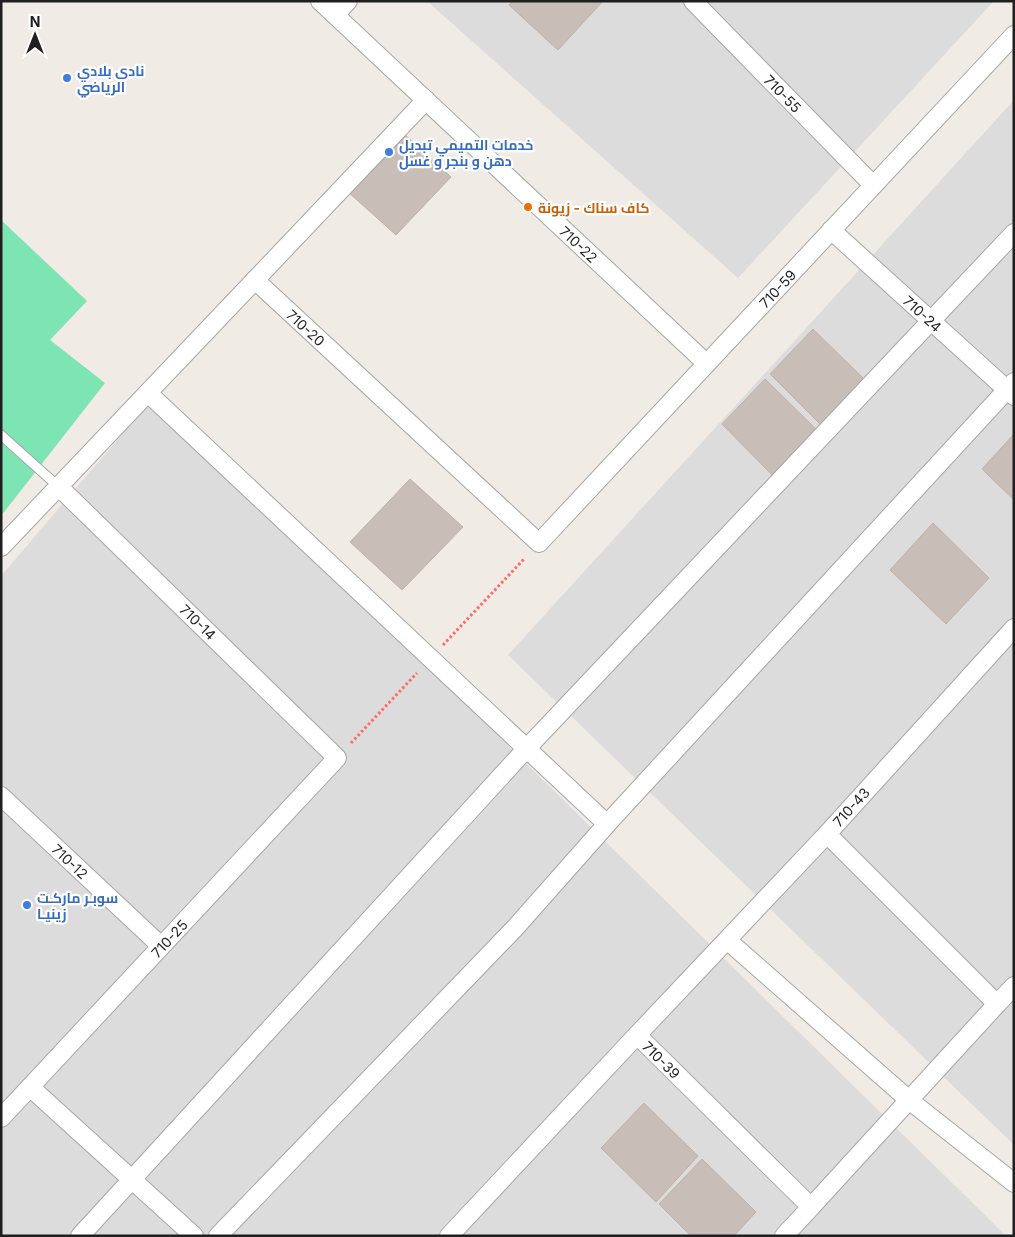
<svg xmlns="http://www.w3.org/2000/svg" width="1015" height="1237" font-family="Inter,Cairo,sans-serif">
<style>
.residential{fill:#dddcdc}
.pitch{fill:#7de4b4}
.building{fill:#c8bdb7;stroke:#c3b0a6}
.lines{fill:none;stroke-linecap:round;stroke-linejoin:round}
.service-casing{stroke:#a6a6a6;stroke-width:11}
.minor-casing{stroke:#a6a6a6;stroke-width:20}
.path{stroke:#ff6966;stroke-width:3;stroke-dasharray:2.5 2.5;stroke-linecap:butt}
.service{stroke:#fff;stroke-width:9}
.minor{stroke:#fff;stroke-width:18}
.shop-dot{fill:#3f7fe0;stroke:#fff;stroke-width:2}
.food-dot{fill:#e8710a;stroke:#fff;stroke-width:2}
.labels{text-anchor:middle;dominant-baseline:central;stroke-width:4.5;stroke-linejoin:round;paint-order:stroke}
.shop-label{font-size:14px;font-weight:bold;fill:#366cbe;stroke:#fff;text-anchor:start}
.street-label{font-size:14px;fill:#1f1f1f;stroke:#fff}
.food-label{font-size:14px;font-weight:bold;fill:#c56008;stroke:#fff;text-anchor:start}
</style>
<rect width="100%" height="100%" fill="#f0ebe4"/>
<!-- residential -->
<g class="residential">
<polygon points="427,1 994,1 738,278"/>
<polygon points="1014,100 1014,1145 508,655"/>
<polygon points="154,397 1006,1236 1,1236 1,576"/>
</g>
<!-- pitch -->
<polygon class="pitch" points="1,220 87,301 50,340 105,383 1,516"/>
<!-- building -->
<g class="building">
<polygon points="513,1 603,1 558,50 509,5"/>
<polygon points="402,132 451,177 396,235 347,191"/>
<polygon points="813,329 868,383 825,429 770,374"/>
<polygon points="765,379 821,434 777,480 722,424"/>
<polygon points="1014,434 1014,500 982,469"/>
<polygon points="410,479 463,527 402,590 350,542"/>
<polygon points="933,523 989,578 946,624 890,570"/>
<polygon points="644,1103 698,1156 656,1202 601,1148"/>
<polygon points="702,1159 756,1212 734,1236 691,1236 659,1204"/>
</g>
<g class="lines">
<defs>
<polyline id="service" points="1,435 59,487"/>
<g id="minor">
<path id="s1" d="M320,1L706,363"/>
<path id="s2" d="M693,1L873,185"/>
<polyline points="335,15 348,1"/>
<path id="s3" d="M426,100L255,280L539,543L1014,35"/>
<path id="s4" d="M831,230L1014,396"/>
<polyline points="148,393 607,824 514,929 218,1236"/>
<polyline points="1,547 255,280"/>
<polyline points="1014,628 827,834 997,1004 1014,986"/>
<path id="s5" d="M1,796L161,946"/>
<polyline points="607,824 1014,382"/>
<polyline points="727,940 909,1100 1014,1183"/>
<polyline points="637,1035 827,834"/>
<polyline points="30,1087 194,1236"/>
<path id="s6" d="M1,1118L337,758L59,487"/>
<polyline points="811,1207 997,1004"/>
<polyline points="80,1236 527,748 1014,233"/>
<path id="s7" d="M449,1236L637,1035L811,1207L784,1236"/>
</g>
</defs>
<!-- service casing -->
<use href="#service" class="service-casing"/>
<!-- minor casing -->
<use href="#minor" class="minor-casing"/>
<!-- path -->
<g class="path">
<polyline points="443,645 525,558"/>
<polyline points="351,743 417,673"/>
</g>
<!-- service -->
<use href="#service" class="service"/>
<!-- minor -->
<use href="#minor" class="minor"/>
</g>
<!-- markers -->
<g class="shop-dot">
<circle cx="67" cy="78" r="5"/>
<circle cx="389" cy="152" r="5"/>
<circle cx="27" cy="905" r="5"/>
</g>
<circle class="food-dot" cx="528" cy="207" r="5"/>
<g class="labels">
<!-- shop labels -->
<g class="shop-label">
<text x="77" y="70">نادي بلادي<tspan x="77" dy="16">الرياضي</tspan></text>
<text x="399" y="144">خدمات التميمي تبديل<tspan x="399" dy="16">دهن و بنجر و غسل</tspan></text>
<text x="37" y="897">سوبـر ماركـت<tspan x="37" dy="16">زينيـا</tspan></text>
</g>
<!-- street labels -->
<g class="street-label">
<text stroke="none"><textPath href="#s2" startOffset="129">710-55</textPath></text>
<text stroke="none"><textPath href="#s1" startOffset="355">710-22</textPath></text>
<text stroke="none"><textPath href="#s3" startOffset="984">710-59</textPath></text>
<text stroke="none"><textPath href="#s4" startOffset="124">710-24</textPath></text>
<text stroke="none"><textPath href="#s3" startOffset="318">710-20</textPath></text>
<text transform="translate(198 622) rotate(44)">710-14</text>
<text transform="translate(851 807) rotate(-48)">710-43</text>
<text stroke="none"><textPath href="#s5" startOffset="95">710-12</textPath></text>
<text stroke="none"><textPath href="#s6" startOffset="246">710-25</textPath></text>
<text stroke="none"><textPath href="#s7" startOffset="310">710-39</textPath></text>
</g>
<!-- food labels -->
<g class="food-label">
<text x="538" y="207">كاف سناك - زيونة</text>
</g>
</g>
<!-- border -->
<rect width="1015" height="1237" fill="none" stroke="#1f1f1f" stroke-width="5"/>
<!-- north arrow -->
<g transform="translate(35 35)" stroke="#ffffff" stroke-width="4" paint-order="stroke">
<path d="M0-4L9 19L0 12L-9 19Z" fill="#1f1f1f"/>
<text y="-8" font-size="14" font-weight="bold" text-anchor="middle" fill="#1f1f1f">N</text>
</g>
</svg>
